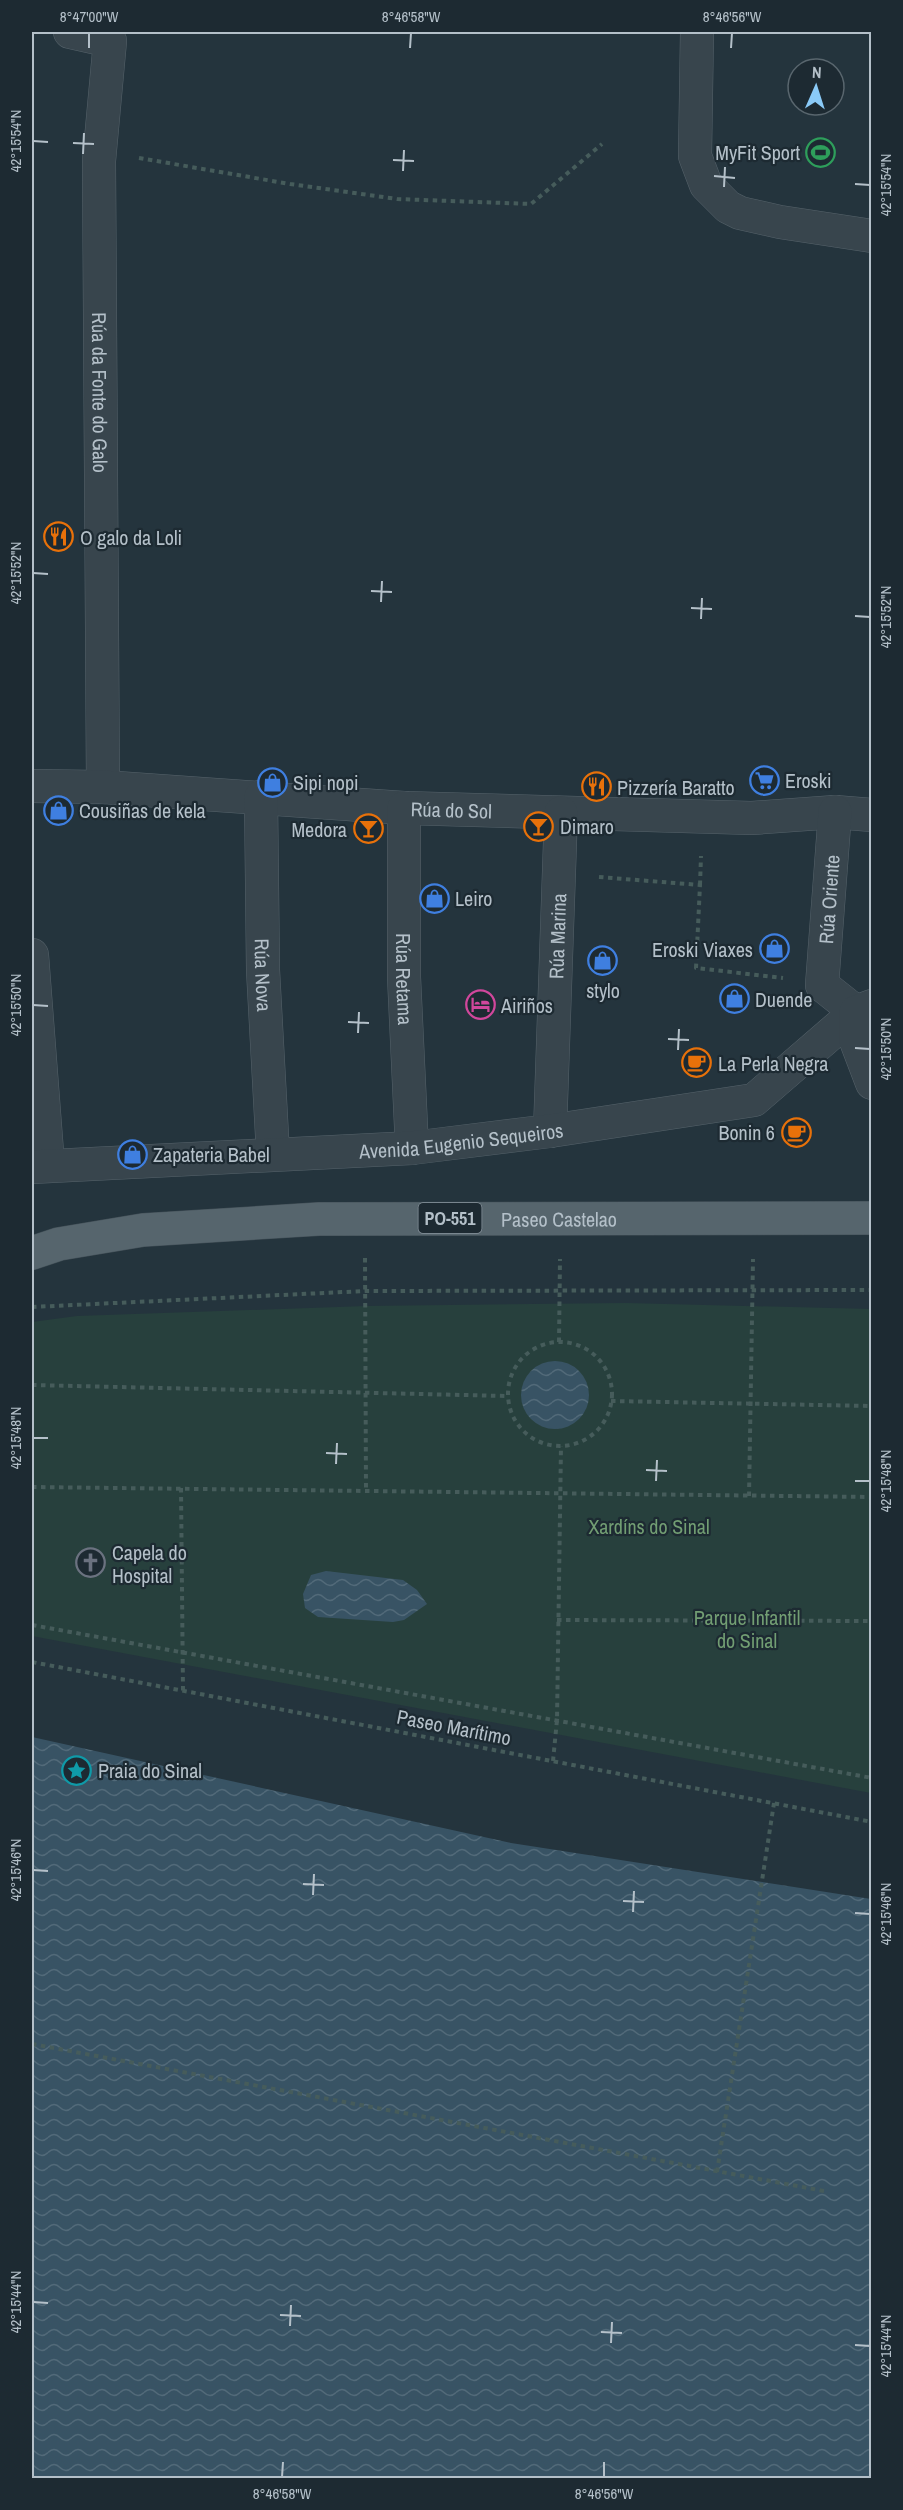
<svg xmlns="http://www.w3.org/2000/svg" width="903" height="2510" font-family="'Archivo Narrow',sans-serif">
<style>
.park{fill:#27403d}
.water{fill:url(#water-waves)}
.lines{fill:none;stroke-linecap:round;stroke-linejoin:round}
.pedestrian-casing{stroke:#56636b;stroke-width:34}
.minor-casing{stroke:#56636b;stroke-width:34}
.primary-casing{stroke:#445159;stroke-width:34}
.path{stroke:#465c5b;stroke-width:4;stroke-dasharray:4.5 4.5;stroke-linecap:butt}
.pedestrian{stroke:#38454d;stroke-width:33}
.minor{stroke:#38454d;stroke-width:33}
.primary{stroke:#56656d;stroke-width:33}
.ticks{fill:none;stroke:#b4c0c9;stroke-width:2}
.labels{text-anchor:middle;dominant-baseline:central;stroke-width:4.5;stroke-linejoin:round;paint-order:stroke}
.shield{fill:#1d2a32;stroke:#87939c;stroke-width:1.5}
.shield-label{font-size:18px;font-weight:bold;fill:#b4c0c9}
.poi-label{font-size:20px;fill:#b4c0c9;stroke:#1d2a32;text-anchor:start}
.street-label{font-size:20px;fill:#b4c0c9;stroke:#1d2a32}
.park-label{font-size:20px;fill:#729e73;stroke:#1d2a32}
.neatline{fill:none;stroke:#b4c0c9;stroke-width:2}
.ticks-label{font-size:15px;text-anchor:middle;fill:#b4c0c9}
</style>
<defs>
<pattern id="water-waves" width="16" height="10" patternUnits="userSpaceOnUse" patternTransform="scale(1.5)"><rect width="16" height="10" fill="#385364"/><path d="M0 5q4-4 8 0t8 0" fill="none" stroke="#526a79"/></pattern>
</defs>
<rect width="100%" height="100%" fill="#24343d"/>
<!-- park -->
<polygon class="park" points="626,1303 871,1309 871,1793 32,1636 32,1322 77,1316 366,1306"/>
<!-- water -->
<g class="water">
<circle cx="555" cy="1395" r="34"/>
<polygon points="326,1571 403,1580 417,1590 427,1604 404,1620 393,1622 318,1617 305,1608 303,1594 311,1575"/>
<polygon points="32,1737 511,1843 871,1899 871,2478 32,2478"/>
</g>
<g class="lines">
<defs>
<g id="pedestrian">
<path id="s1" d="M70,32L110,41L99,161L103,787"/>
<path id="s2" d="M32,786L103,787L404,808L752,818L835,812L872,815"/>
<path id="s3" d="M261,797L263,970L273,1154"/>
<path id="s4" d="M404,808V977L412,1148"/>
<polyline points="32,955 48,1165"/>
<path id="s5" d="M550,1131L561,813"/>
<path id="s6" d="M32,1167L412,1148L550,1131L754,1100L856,1012L822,985L835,812"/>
</g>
<g id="minor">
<polyline points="697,32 695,156 706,185 728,207 740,213 780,222 872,236"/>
<polyline points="872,1006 856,1012 856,1041 872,1083"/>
</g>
<g id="primary">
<path id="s7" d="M32,1253L59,1244L143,1230L319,1219L872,1218"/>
</g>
</defs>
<!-- pedestrian casing -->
<use href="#pedestrian" class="pedestrian-casing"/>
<!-- minor casing -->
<use href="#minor" class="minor-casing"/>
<!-- primary casing -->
<use href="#primary" class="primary-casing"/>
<!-- path -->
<g class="path">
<polyline points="139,158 290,184 397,199 531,204 602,144"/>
<polyline points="599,877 700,885 696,968 783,978"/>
<polyline points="700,885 701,856"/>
<polyline points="365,1258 366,1491"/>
<polyline points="32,1307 365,1291 872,1290"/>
<polyline points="559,1342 560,1259"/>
<circle cx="560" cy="1394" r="52"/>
<polyline points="32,1385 507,1396"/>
<polyline points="611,1401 872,1406"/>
<polyline points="32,1487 872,1497"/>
<polyline points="181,1488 183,1691"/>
<polyline points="749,1496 753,1259"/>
<polyline points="557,1620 872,1621"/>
<polyline points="32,1625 872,1778"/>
<polyline points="32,1662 872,1822"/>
<polyline points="553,1761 557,1720 561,1446"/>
<polyline points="32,2044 824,2191"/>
<polyline points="717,2172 774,1803"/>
</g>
<!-- pedestrian -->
<use href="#pedestrian" class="pedestrian"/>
<!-- minor -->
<use href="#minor" class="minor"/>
<!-- primary -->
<use href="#primary" class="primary"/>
</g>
<!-- ticks -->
<path class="ticks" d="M89,48V33M410,48L411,33M731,48L732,33M33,141L48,142M73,143L94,144M83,154L84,133M393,160L414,161M403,171L404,150M714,176L735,178M855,184L870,185M724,187L725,167M33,573L48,574M371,591L392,592M381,602L382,581M691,608L712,609M855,616L870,617M701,619L702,598M33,1005L48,1006M348,1022L369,1023M358,1033L359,1012M668,1039L689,1040M855,1048L870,1049M678,1050L679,1029M33,1438H48M326,1453L347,1454M336,1464L337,1443M646,1470L667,1471M656,1481L657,1460M855,1481H870M33,1870L48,1871M303,1884L324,1885M313,1895L314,1874M623,1901L644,1902M633,1912L634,1891M855,1913L870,1914M33,2302L48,2303M280,2315L301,2316M290,2326L291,2305M601,2332L622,2333M611,2343L612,2322M855,2345L870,2346M282,2477L283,2462M604,2477V2462"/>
<!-- icons -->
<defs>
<symbol id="stadium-ring" viewBox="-11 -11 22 22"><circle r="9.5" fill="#1d2a32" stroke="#2e9e5b" stroke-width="1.5"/><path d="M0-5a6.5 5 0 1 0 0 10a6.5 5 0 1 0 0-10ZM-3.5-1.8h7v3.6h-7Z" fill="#2e9e5b"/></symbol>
<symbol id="restaurant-ring" viewBox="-11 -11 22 22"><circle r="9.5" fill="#1d2a32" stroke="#e8710a" stroke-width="1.5"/><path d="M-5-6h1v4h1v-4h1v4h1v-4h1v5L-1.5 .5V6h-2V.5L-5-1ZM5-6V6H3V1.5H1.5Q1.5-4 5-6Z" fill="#e8710a"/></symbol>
<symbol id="supermarket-ring" viewBox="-11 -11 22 22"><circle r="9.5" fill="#1d2a32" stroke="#3f7fe0" stroke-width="1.5"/><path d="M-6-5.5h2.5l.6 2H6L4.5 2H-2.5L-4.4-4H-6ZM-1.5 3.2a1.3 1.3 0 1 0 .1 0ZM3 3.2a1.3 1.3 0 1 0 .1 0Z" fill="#3f7fe0"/></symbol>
<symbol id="shop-ring" viewBox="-11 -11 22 22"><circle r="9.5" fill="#1d2a32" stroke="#3f7fe0" stroke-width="1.5"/><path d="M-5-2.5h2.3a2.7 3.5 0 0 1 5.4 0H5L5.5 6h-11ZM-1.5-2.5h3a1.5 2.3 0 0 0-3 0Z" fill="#3f7fe0"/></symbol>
<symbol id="bar-ring" viewBox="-11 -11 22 22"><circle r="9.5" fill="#1d2a32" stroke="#e8710a" stroke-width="1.5"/><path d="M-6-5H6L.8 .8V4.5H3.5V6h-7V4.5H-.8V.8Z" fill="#e8710a"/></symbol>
<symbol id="hotel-ring" viewBox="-11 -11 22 22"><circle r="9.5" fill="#1d2a32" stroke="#d1479c" stroke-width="1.5"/><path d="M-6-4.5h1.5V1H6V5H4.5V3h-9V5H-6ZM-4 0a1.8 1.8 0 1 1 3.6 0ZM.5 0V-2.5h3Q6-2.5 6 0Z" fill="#d1479c"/></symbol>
<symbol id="cafe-ring" viewBox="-11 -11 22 22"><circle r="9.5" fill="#1d2a32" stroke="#e8710a" stroke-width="1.5"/><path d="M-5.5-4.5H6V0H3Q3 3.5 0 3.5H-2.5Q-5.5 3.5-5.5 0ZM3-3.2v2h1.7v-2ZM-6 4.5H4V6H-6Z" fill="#e8710a"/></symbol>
<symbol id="church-ring" viewBox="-11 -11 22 22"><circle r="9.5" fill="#1d2a32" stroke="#6b7280" stroke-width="1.5"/><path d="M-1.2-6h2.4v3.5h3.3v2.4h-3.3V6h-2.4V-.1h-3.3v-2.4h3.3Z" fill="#6b7280"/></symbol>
<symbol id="sight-ring" viewBox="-11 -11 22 22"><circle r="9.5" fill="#1d2a32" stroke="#0f9aa8" stroke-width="1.5"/><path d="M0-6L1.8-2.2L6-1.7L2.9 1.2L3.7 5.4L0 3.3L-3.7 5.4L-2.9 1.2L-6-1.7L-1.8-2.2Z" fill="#0f9aa8"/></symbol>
</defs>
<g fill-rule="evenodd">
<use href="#stadium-ring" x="804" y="136" width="33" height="33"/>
<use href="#restaurant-ring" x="42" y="520" width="33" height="33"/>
<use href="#supermarket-ring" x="748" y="764" width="33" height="33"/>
<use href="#shop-ring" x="256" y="766" width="33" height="33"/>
<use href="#restaurant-ring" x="580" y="770" width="33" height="33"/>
<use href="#shop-ring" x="42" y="794" width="33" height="33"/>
<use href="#bar-ring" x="522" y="810" width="33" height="33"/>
<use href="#bar-ring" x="352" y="812" width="33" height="33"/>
<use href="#shop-ring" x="418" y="882" width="33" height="33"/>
<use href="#shop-ring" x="758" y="932" width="33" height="33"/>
<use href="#shop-ring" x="586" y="944" width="33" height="33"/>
<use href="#shop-ring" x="718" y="982" width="33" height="33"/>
<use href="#hotel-ring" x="464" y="988" width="33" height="33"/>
<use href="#cafe-ring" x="680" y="1046" width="33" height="33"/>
<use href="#cafe-ring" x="780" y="1116" width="33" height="33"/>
<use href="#shop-ring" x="116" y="1138" width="33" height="33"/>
<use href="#church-ring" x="74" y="1546" width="33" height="33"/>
<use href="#sight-ring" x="60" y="1754" width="33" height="33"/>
</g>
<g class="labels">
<!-- shield labels -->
<rect class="shield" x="418.5" y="1203" width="63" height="30" rx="4.5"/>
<g class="shield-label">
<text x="450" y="1218">PO-551</text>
</g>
<!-- poi labels -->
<g class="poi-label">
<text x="800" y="152" text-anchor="end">MyFit Sport</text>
<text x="80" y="537">O galo da Loli</text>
<text x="785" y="780">Eroski</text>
<text x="293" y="782">Sipi nopi</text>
<text x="617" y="787">Pizzería Baratto</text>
<text x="79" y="810">Cousiñas de kela</text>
<text x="560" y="826">Dimaro</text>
<text x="347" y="829" text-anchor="end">Medora</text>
<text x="455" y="898">Leiro</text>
<text x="753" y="949" text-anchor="end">Eroski Viaxes</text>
<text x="603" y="990" text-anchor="middle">stylo</text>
<text x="755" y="999">Duende</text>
<text x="501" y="1005">Airiños</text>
<text x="718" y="1063">La Perla Negra</text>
<text x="775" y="1132" text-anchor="end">Bonin 6</text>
<text x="153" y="1154">Zapateria Babel</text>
<text x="112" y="1552">Capela do<tspan x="112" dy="23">Hospital</tspan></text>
<text x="98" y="1770">Praia do Sinal</text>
</g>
<!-- street labels -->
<g class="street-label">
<text stroke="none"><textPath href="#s1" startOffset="393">Rúa da Fonte do Galo</textPath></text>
<text stroke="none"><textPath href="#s2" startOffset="420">Rúa do Sol</textPath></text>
<text stroke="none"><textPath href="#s6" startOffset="990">Rúa Oriente</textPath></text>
<text stroke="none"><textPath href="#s5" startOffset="195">Rúa Marina</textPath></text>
<text stroke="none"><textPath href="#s3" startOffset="178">Rúa Nova</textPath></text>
<text stroke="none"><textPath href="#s4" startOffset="171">Rúa Retama</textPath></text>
<text stroke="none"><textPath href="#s6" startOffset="430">Avenida Eugenio Sequeiros</textPath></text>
<text stroke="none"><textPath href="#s7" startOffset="530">Paseo Castelao</textPath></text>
<text transform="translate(454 1727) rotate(11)">Paseo Marítimo</text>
</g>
<!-- park labels -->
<g class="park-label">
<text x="649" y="1526">Xardíns do Sinal</text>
<text x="747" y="1617">Parque Infantil<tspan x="747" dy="23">do Sinal</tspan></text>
</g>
</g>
<!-- border -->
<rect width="903" height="2510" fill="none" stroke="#1d2a32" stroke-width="66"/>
<!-- north arrow -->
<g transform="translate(816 87) rotate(3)"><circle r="28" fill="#1d2a32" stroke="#59666e" stroke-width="1.5"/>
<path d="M0-4.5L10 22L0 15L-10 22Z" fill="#8acaf7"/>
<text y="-9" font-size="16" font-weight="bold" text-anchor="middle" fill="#b4c0c9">N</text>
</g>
<rect x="33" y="33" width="837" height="2444" class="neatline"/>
<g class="ticks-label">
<text x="89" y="22">8°47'00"W</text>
<text x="411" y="22">8°46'58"W</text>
<text x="732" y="22">8°46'56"W</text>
<text transform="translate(16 141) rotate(-90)" y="5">42°15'54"N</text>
<text transform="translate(886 185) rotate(-90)" y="5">42°15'54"N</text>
<text transform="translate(16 573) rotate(-90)" y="5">42°15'52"N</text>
<text transform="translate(886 617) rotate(-90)" y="5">42°15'52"N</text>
<text transform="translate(16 1005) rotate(-90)" y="5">42°15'50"N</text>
<text transform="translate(886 1049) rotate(-90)" y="5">42°15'50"N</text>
<text transform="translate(16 1438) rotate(-90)" y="5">42°15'48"N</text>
<text transform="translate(886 1481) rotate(-90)" y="5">42°15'48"N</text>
<text transform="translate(16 1870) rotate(-90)" y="5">42°15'46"N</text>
<text transform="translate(886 1914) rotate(-90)" y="5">42°15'46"N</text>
<text transform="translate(16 2302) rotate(-90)" y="5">42°15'44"N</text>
<text transform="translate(886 2346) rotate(-90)" y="5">42°15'44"N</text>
<text x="282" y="2499">8°46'58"W</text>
<text x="604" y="2499">8°46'56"W</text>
</g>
</svg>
